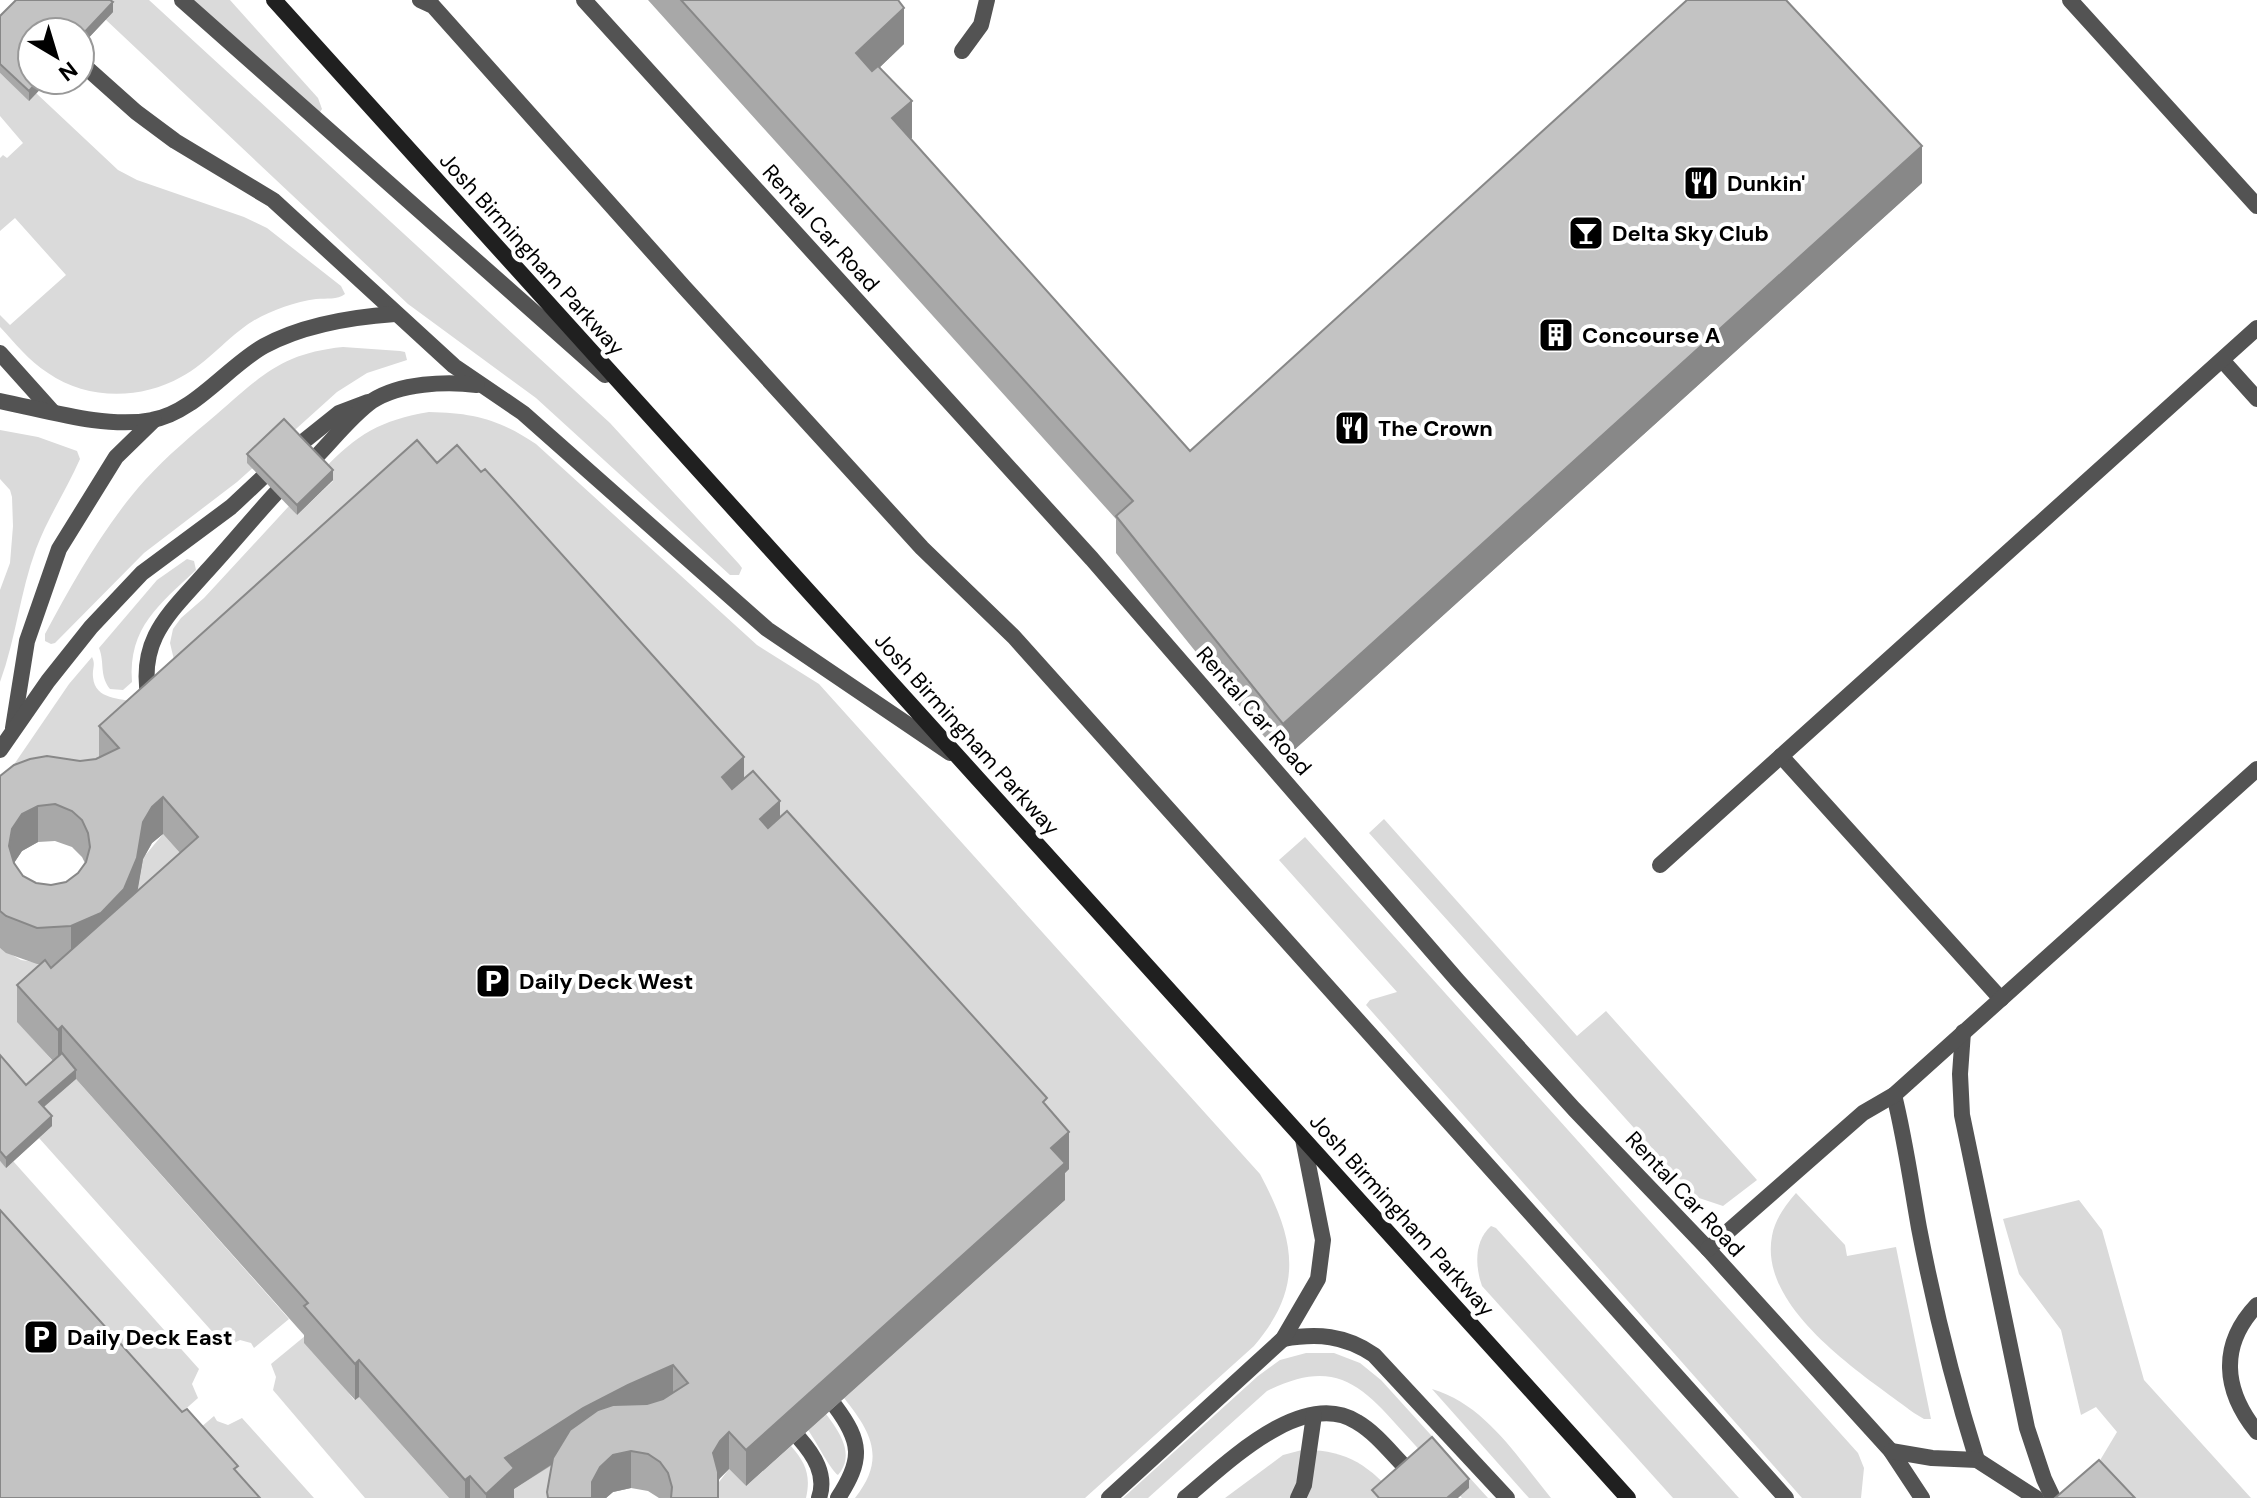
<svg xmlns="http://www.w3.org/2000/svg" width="2257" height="1498" font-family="'DM Sans',sans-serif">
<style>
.green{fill:#dadada}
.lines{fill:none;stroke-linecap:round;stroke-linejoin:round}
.service{stroke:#535353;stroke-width:16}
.secondary{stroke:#202020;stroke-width:16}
.wall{fill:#a8a8a8;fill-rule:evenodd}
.shaded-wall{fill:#888}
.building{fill:#c3c3c3;stroke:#888;stroke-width:2;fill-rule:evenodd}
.labels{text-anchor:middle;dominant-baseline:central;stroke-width:8;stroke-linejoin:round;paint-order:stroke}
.poi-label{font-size:22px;font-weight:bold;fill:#000;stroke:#fff;text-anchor:start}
.street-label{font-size:22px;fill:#000;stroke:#fff}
</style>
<rect width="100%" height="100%" fill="#fff"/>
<!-- green -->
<g class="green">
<polygon points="100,0 149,0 610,423 739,564 742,568 739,575 730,575 536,398 408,304 105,19"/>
<polygon points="189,0 230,0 318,98 322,109 320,112 317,113"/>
<path d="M0,73L29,100L36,93L118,170L137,180L244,217L267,228L341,286L345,294C337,300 327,298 316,299C295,302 272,310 253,321C227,337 208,363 181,377C140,400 87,400 48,373C29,361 15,343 0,327V315L10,325L66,275L15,218L0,231V158L3,155L7,158L23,143L0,116Z"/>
<path d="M343,347L400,351L405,352L407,360L367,373L337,392L237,482L144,553L55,643L51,644L45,641V634C74,580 104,526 145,480C167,456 192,435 217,414C261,376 282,353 343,347Z"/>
<path d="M429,412C474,413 498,419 536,444L757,645L819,684L1260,1174C1295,1240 1305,1286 1254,1346L1085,1498H855C886,1459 872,1433 844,1398L1065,1200L175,664L170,643L173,629L181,618L204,598L289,506L297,515L333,481L323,470C357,434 381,420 429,412Z"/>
<path d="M0,430L38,437L77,451L80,459C67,489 48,517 36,549C20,592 16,638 0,682V590L10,563L13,526L12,497L10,490L0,479Z"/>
<path d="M187,559L194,561L196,570C160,604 128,627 132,682L123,690L110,689C99,675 105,663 99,648L157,580Z"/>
<path d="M92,657C96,665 92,668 93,677C95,701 121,697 136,703L99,762L0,785L69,684Z"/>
<polygon points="1384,819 1577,1036 1606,1011 1757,1180 1723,1206 1696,1197 1369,833"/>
<polygon points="163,834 198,873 18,1022 58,1067 26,1095 0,1065 0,948 21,960 54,965"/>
<polygon points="1305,837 1858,1453 1864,1468 1861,1498 1802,1498 1366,1005 1370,1000 1397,992 1279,860"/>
<polygon points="76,1079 289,1319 254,1348 251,1343 240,1340 226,1347 39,1138 52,1126 39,1111"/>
<polygon points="0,1161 6,1167 13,1161 199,1369 192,1384 198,1398 164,1428 0,1246"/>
<path d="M1796,1193L1845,1245L1847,1256L1896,1247L1931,1419H1924L1914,1413C1865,1376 1758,1309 1772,1236C1775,1219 1785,1206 1796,1193Z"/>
<polygon points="2079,1200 2102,1230 2144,1380 2251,1498 2109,1498 2093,1472 2117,1432 2096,1407 2081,1415 2061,1330 2019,1274 2003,1219"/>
<path d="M1491,1226L1496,1228L1739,1498H1673L1482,1286C1475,1266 1474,1241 1491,1226Z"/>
<polygon points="305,1336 354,1400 359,1397 449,1498 365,1498 273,1390 276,1377 271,1364"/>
<path d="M1306,1353H1334L1360,1363L1381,1380L1488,1498H1462C1443,1476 1424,1455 1404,1433C1360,1383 1334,1358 1267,1391L1148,1498H1123L1258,1376L1280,1360Z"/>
<path d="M1432,1389C1486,1405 1517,1457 1551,1498H1529Z"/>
<path d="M826,1414C839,1431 856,1455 838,1475C831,1471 816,1441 808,1430Z"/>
<polygon points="214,1416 217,1421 228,1425 242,1418 314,1498 234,1498 179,1446"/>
<polygon points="583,1444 552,1498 508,1498 505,1495"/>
<path d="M791,1446C806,1463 811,1476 806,1498H715L713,1490L729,1469L746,1486Z"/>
<path d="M1302,1450C1347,1449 1369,1466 1398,1498H1225L1283,1455Z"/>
</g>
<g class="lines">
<!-- service -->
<g class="service">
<polyline points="182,0 605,375"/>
<polyline points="420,0 433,6 684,287 922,548 1014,637 1786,1498"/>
<polyline points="584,0 1092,559 1458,981 1574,1109 1708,1249 1891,1451 1922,1498"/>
<polyline points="2070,0 2257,206"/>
<polyline points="962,51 981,25 987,0"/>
<polyline points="80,62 136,112 175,141 273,200 454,366 523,413 767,629 950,753"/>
<polyline points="0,353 52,411"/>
<polyline points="2222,360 2257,399"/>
<path d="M0,401C46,410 105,429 152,420C194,413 228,366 264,346C303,325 351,317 395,314"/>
<polyline points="299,445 339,413 368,402"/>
<path d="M313,460C332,441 351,416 372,401C400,383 446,381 477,385"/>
<path d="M149,701C137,639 169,614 206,572C230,546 252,519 276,493"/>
<polyline points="13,728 27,641 59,549 116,457 154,420"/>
<polyline points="0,750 48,681 91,627 142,573 231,507 262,478"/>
<polyline points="1781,756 2001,999"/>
<polyline points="1660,865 2257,328"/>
<polyline points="1963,1032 1960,1074 1962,1115 2027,1428 2044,1479 2053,1498"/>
<path d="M1894,1095C1905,1139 1911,1183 1919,1228C1934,1306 1953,1384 1977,1460"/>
<polyline points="1708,1249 1863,1113 1894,1095 2257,769"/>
<path d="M2257,1305C2219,1345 2223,1390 2257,1432"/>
<path d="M1283,1339C1317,1333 1345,1335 1374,1355L1507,1498"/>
<path d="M835,1406C862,1442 863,1460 838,1498"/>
<path d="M799,1438C814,1455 827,1475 819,1498"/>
<polyline points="1891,1451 1932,1458 1977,1460 2036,1498"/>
<polyline points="1109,1498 1283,1339 1318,1279 1323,1240 1303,1139"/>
<path d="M1185,1498C1224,1466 1302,1387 1357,1422C1376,1433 1391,1453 1407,1469"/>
<polyline points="1298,1498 1304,1485 1314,1415"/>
</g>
<!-- secondary -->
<polyline class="secondary" points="274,0 1628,1498"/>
</g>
<!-- wall -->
<g class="wall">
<polygon points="648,0 898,0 904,44 880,67 912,138 910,139 1190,451 1922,183 1283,760 1116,553 1116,519"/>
<polygon points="113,12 80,47 80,32 32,80 49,80 29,101 0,73 0,16"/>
<polygon points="247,454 333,480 297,515 247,463"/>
<path d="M437,463L744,779L1047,1107L1069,1169L1065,1173V1200L746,1486L729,1469L718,1480V1498H659L648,1491L631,1488L613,1492L606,1498H547L552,1465L514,1489V1498H449L359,1397L355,1400L304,1343V1335L76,1079L44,1107L52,1126L6,1168L0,1161V1055L26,1085L53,1061L17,1022V985L41,964H37L6,953L0,948V776L99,758V726ZM163,834L180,853L137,891L143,859L152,843ZM55,841L72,847L82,857L85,863L78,873L66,882L51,885L36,883L23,876L14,863L22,851L38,842Z"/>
</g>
<!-- shaded-wall -->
<g class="shaded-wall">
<polygon points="113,2 113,12 80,47 80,37"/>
<polygon points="904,8 904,44 856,90 856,53"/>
<polygon points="39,80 49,80 29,101 29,91"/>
<polygon points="912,101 912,138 892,155 892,118"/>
<polygon points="1922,146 1922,183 1283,760 1283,724"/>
<polygon points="333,470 333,480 297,515 297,505"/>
<polygon points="744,757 744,794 722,814 722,777"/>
<polygon points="163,797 163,834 152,843 143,859 137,894 71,963 71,926 152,807"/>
<polygon points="780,801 780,838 760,819"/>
<polygon points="38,806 38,842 22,851 12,866 9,846 12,829 22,814"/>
<polygon points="62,1026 62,1063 58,1067 58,1030"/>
<polygon points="76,1070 76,1079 39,1111 39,1102"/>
<polygon points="52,1116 52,1126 6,1168 6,1158"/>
<polygon points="1069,1132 1069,1169 1065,1173 1065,1200 746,1486 746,1450 1051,1148"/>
<polygon points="359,1360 359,1397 355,1400 355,1364"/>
<polygon points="673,1365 673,1402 583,1444 514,1489 514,1498 486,1498 486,1494 505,1458 583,1408 628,1385"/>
<polygon points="729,1432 729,1469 720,1478 713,1490 713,1453 720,1441"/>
<polygon points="631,1451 631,1488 613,1492 606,1498 592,1498 592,1482 600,1467 613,1455"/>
<polygon points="470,1476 470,1498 465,1498 465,1480"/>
<polygon points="1469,1479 1469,1488 1458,1498 1447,1498"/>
</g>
<!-- building -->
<g class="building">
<polygon points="16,0 110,0 113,2 80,37 80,32 32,32 32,80 39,80 29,91 0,64 0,16"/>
<polygon points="681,0 898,0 904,8 856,53 872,71 878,66 912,101 892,118 1190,451 1687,0 1786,0 1922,146 1283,724 1116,516 1133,501"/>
<polygon points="284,419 333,470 297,505 247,454"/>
<path d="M417,440L437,463L457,445L481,472L485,469L744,757L722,777L732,789L753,771L780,801L760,819L768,828L787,811L1047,1098L1043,1102L1069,1132L1051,1148L1065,1163L746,1450L729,1432L720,1441L713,1453L718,1472V1498H671L672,1487L668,1473L660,1462L648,1454L631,1451L613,1455L600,1467L592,1482V1498H548L547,1492L553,1458L570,1430L598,1410L613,1405L647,1404L663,1399L688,1383L673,1365L628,1385L583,1408L505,1458L514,1468L486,1494L470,1476L465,1480L359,1360L355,1364L304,1306L308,1303L62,1026L58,1030L17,985L45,960L51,968L198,837L163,797L152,807L143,822L137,858L124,889L101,913L71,926L37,928L6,916L0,911V776L14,765L30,759L47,756L80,761L96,759L119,748L99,726ZM55,804L72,811L82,820L88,833L90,847L86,862L78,873L66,882L51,885L36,883L23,876L14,863L9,846L12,829L22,814L38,806Z"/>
<polygon points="62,1053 76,1070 39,1102 52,1116 6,1158 0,1151 0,1055 26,1085"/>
<polygon points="0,1210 182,1412 187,1409 238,1466 234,1469 260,1498 0,1498"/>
<polygon points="1432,1437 1469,1479 1447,1498 1379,1498 1372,1490"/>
<polygon points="2099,1460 2135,1498 2055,1498"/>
</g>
<!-- icons -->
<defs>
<symbol id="restaurant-square" viewBox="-11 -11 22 22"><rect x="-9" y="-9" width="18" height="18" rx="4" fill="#000" stroke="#fff"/><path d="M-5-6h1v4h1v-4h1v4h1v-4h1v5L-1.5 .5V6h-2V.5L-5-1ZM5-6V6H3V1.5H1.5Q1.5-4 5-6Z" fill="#fff"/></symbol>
<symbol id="bar-square" viewBox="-11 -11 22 22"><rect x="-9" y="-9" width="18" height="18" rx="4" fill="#000" stroke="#fff"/><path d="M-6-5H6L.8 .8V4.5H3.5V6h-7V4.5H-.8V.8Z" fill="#fff"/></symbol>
<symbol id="building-square" viewBox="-11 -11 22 22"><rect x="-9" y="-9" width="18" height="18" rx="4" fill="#000" stroke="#fff"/><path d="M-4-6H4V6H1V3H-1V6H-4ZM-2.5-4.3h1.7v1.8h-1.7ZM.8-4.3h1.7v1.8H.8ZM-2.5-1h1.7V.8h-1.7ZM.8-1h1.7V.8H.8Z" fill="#fff"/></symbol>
<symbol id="parking-square" viewBox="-11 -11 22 22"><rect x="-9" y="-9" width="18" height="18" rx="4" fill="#000" stroke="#fff"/><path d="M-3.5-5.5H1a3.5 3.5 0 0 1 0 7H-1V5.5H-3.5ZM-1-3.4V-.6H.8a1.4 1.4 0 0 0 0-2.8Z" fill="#fff"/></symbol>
</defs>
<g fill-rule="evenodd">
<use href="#restaurant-square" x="1681" y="163" width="40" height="40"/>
<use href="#bar-square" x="1566" y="213" width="40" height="40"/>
<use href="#building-square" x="1536" y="315" width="40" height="40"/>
<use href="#restaurant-square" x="1332" y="408" width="40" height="40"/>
<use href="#parking-square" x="473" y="961" width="40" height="40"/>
<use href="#parking-square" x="21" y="1317" width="40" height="40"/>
</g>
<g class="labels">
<!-- poi labels -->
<g class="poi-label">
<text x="1727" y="183">Dunkin'</text>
<text x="1612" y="233">Delta Sky Club</text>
<text x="1582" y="335">Concourse A</text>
<text x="1378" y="428">The Crown</text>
<text x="519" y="981">Daily Deck West</text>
<text x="67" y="1337">Daily Deck East</text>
</g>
<!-- street labels -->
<g class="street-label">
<text transform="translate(821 228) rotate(48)">Rental Car Road</text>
<text transform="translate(532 254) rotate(48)">Josh Birmingham Parkway</text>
<text transform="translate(1254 711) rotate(49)">Rental Car Road</text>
<text transform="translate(967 734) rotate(48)">Josh Birmingham Parkway</text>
<text transform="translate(1685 1194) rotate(47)">Rental Car Road</text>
<text transform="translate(1402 1215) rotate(48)">Josh Birmingham Parkway</text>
</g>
</g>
<!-- north arrow -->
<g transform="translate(56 56) rotate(142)"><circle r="38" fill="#ffffff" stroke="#999999" stroke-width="2"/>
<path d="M0-6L14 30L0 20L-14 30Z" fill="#000000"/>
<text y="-12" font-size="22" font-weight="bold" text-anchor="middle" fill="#000000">N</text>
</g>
</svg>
